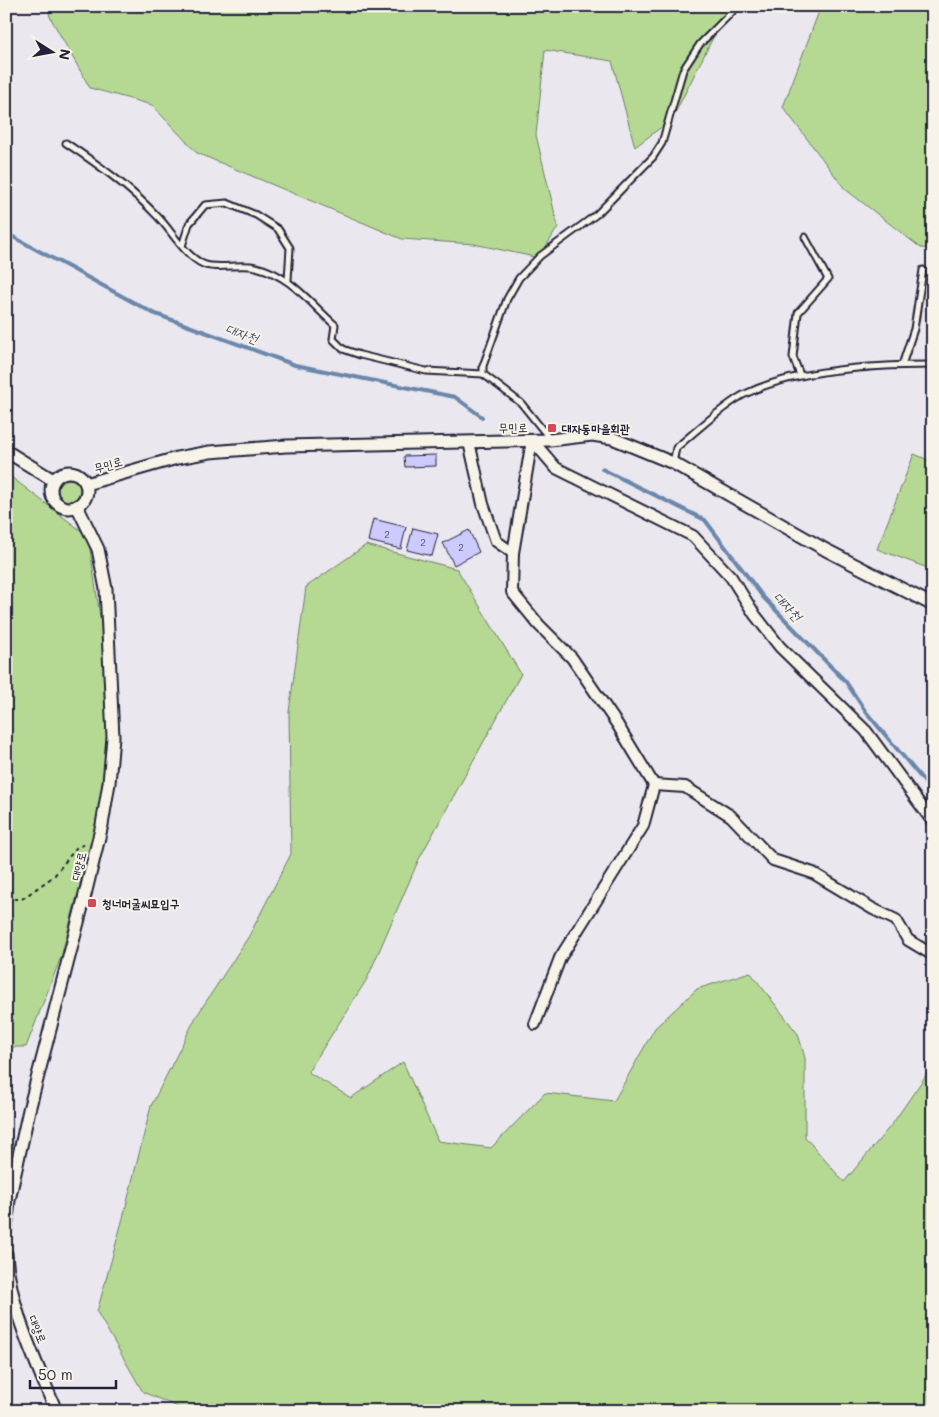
<svg xmlns="http://www.w3.org/2000/svg" width="939" height="1417" font-family="Mali,'Poor Story',sans-serif">
<style>
.green{fill:#b5d993;stroke:#6c7e67}
.lines{fill:none;stroke-linecap:round;stroke-linejoin:round}
.stream{stroke:#6b87ab;stroke-width:4}
.building{fill:#cdcafd;stroke:#22223b}
.service-casing{stroke:#22223b;stroke-width:9}
.minor-casing{stroke:#22223b;stroke-width:14}
.tertiary-casing{stroke:#22223b;stroke-width:15}
.path{stroke:#22223b;stroke-width:2;stroke-dasharray:4 4;stroke-linecap:butt}
.service{stroke:#f7f3e8;stroke-width:5}
.minor{stroke:#f7f3e8;stroke-width:10}
.tertiary{stroke:#f7f3e8;stroke-width:11}
.poi-dot{fill:#d1495b;stroke:#f7f3e8;stroke-width:2}
.labels{text-anchor:middle;dominant-baseline:central;stroke-width:4;stroke-linejoin:round;paint-order:stroke}
.number-label{font-size:10px;fill:#4d4c6c}
.street-label{font-size:12px;fill:#22223b;stroke:#f7f3e8}
.poi-label{font-size:12px;font-weight:bold;fill:#22223b;stroke:#f7f3e8;text-anchor:start}
.water-label{font-size:14px;font-style:italic;fill:#475473;stroke:#f7f3e8}
</style>
<rect width="100%" height="100%" fill="#eae7ee"/>
<filter id="ink" filterUnits="userSpaceOnUse"><feTurbulence type="fractalNoise" baseFrequency=".02" numOctaves="2"/><feDisplacementMap in="SourceGraphic" scale="10" xChannelSelector="R" yChannelSelector="G"/><feConvolveMatrix kernelMatrix="1 2 1 2 8 2 1 2 1" color-interpolation-filters="sRGB"/></filter>
<g filter="url(#ink)">
<!-- green -->
<g class="green">
<polygon points="48,6 729,6 672,119 635,147 612,61 545,50 536,135 558,227 539,258 474,244 402,239 197,153 152,105 90,88 50,17"/>
<polygon points="821,6 933,6 933,249 921,248 845,189 783,107"/>
<polygon points="914,454 933,462 933,570 877,549"/>
<polygon points="6,473 88,536 118,738 61,957 26,1047 6,1047"/>
<circle cx="69" cy="490" r="11"/>
<polygon points="366,545 457,569 521,674 419,859 367,979 308,1072 351,1098 403,1062 438,1141 491,1148 545,1093 614,1101 655,1028 697,989 750,972 798,1034 805,1058 805,1137 844,1182 893,1123 933,1065 933,1411 187,1411 143,1392 97,1312 123,1218 151,1106 196,1017 249,936 291,854 289,712 306,587"/>
</g>
<g class="lines">
<!-- stream -->
<g class="stream">
<polyline points="6,233 153,313 295,365 455,397 482,417"/>
<polyline points="602,469 705,520 763,597 846,682 866,712 933,792"/>
</g>
</g>
<!-- building -->
<g class="building">
<polygon points="436,455 436,466 405,467 404,456"/>
<polygon points="373,519 406,527 401,549 368,541"/>
<polygon points="413,528 438,534 432,556 407,550"/>
<polygon points="469,530 479,552 454,565 443,543"/>
</g>
<g class="lines">
<defs>
<g id="service">
<path d="M66,143C99,165 131,188 158,217C172,231 184,255 203,264C215,270 241,263 256,267C290,275 310,303 335,325L333,339L343,349L360,355L426,371L483,374"/>
<polyline points="182,246 189,224 205,205 227,203 256,215 278,229 290,248 288,280"/>
<polyline points="902,365 914,329 923,270"/>
<polyline points="800,375 793,357 798,313 828,279 805,237"/>
<polyline points="550,439 521,403 483,374 483,366 507,299 519,278 540,256 597,214 653,157 662,143 683,70 700,44 738,6"/>
<path d="M673,463L676,448C694,433 726,403 745,394C796,369 877,365 933,365"/>
</g>
<g id="minor">
<polyline points="532,440 513,553 512,592 539,625 572,658 617,724 654,785 643,826 560,958 535,1024"/>
<polyline points="532,440 556,468 693,536 731,577 755,615 780,647 866,731 933,822"/>
<polyline points="469,442 483,504 496,541 513,553"/>
<polyline points="654,785 685,787 731,816 773,860 813,873 873,909 896,920 908,940 933,955"/>
</g>
<g id="tertiary">
<polyline points="6,451 53,480"/>
<circle cx="69" cy="490" r="18"/>
<polyline points="86,484 177,458 210,452 286,446 550,440 592,435 612,438 673,463 826,550 933,605"/>
<polyline points="6,1229 9,1200 29,1110 82,907 102,825 109,783 113,737 106,589 98,549 77,506"/>
<path d="M6,1254C10,1309 35,1359 56,1411"/>
</g>
</defs>
<!-- service casing -->
<use href="#service" class="service-casing"/>
<!-- minor casing -->
<use href="#minor" class="minor-casing"/>
<!-- tertiary casing -->
<use href="#tertiary" class="tertiary-casing"/>
<!-- path -->
<polyline class="path" points="6,899 22,899 54,876 76,848 85,844"/>
<!-- service -->
<use href="#service" class="service"/>
<!-- minor -->
<use href="#minor" class="minor"/>
<!-- tertiary -->
<use href="#tertiary" class="tertiary"/>
</g>
</g>
<!-- markers -->
<g class="poi-dot">
<rect x="547" y="423" width="10" height="10" rx="2.5"/>
<rect x="87" y="898" width="10" height="10" rx="2.5"/>
</g>
<g class="labels">
<!-- number labels -->
<g class="number-label">
<text x="387" y="534">2</text>
<text x="423" y="542">2</text>
<text x="461" y="547">2</text>
</g>
<!-- street labels -->
<g class="street-label">
<text transform="translate(513 427) rotate(-1)">무민로</text>
<text transform="translate(108 464) rotate(-16)">무민로</text>
<text transform="translate(78 866) rotate(-76)">대양로</text>
<text transform="translate(38 1329) rotate(68)">대양로</text>
</g>
<!-- poi labels -->
<g class="poi-label">
<text x="562" y="428">대자동마을회관</text>
<text x="102" y="903">청너머굴씨묘입구</text>
</g>
<!-- water labels -->
<g class="water-label">
<text transform="translate(242 333) rotate(20)">대자천</text>
<text transform="translate(788 606) rotate(46)">대자천</text>
</g>
</g>
<!-- margin -->
<rect width="939" height="1417" fill="none" stroke="#f7f3e8" stroke-width="25"/>
<rect x="12" y="12" width="914" height="1392" fill="none" stroke="#22223b" stroke-width="2" filter="url(#ink)"/>
<!-- north arrow -->
<g transform="translate(52 52) rotate(101)" stroke="#f7f3e8" stroke-width="4" paint-order="stroke">
<path d="M0-4L9 19L0 12L-9 19Z" fill="#22223b"/>
<text y="-8" font-size="14" font-weight="bold" text-anchor="middle" fill="#22223b">N</text>
</g>
<!-- scale -->
<path d="M30 1380v8h86v-8" fill="none" stroke="#22223b" stroke-width="2.5"/>
<text x="38" y="1380" font-size="15" fill="#22223b" stroke="#f7f3e8" stroke-width="4" paint-order="stroke">50 m</text>
</svg>
